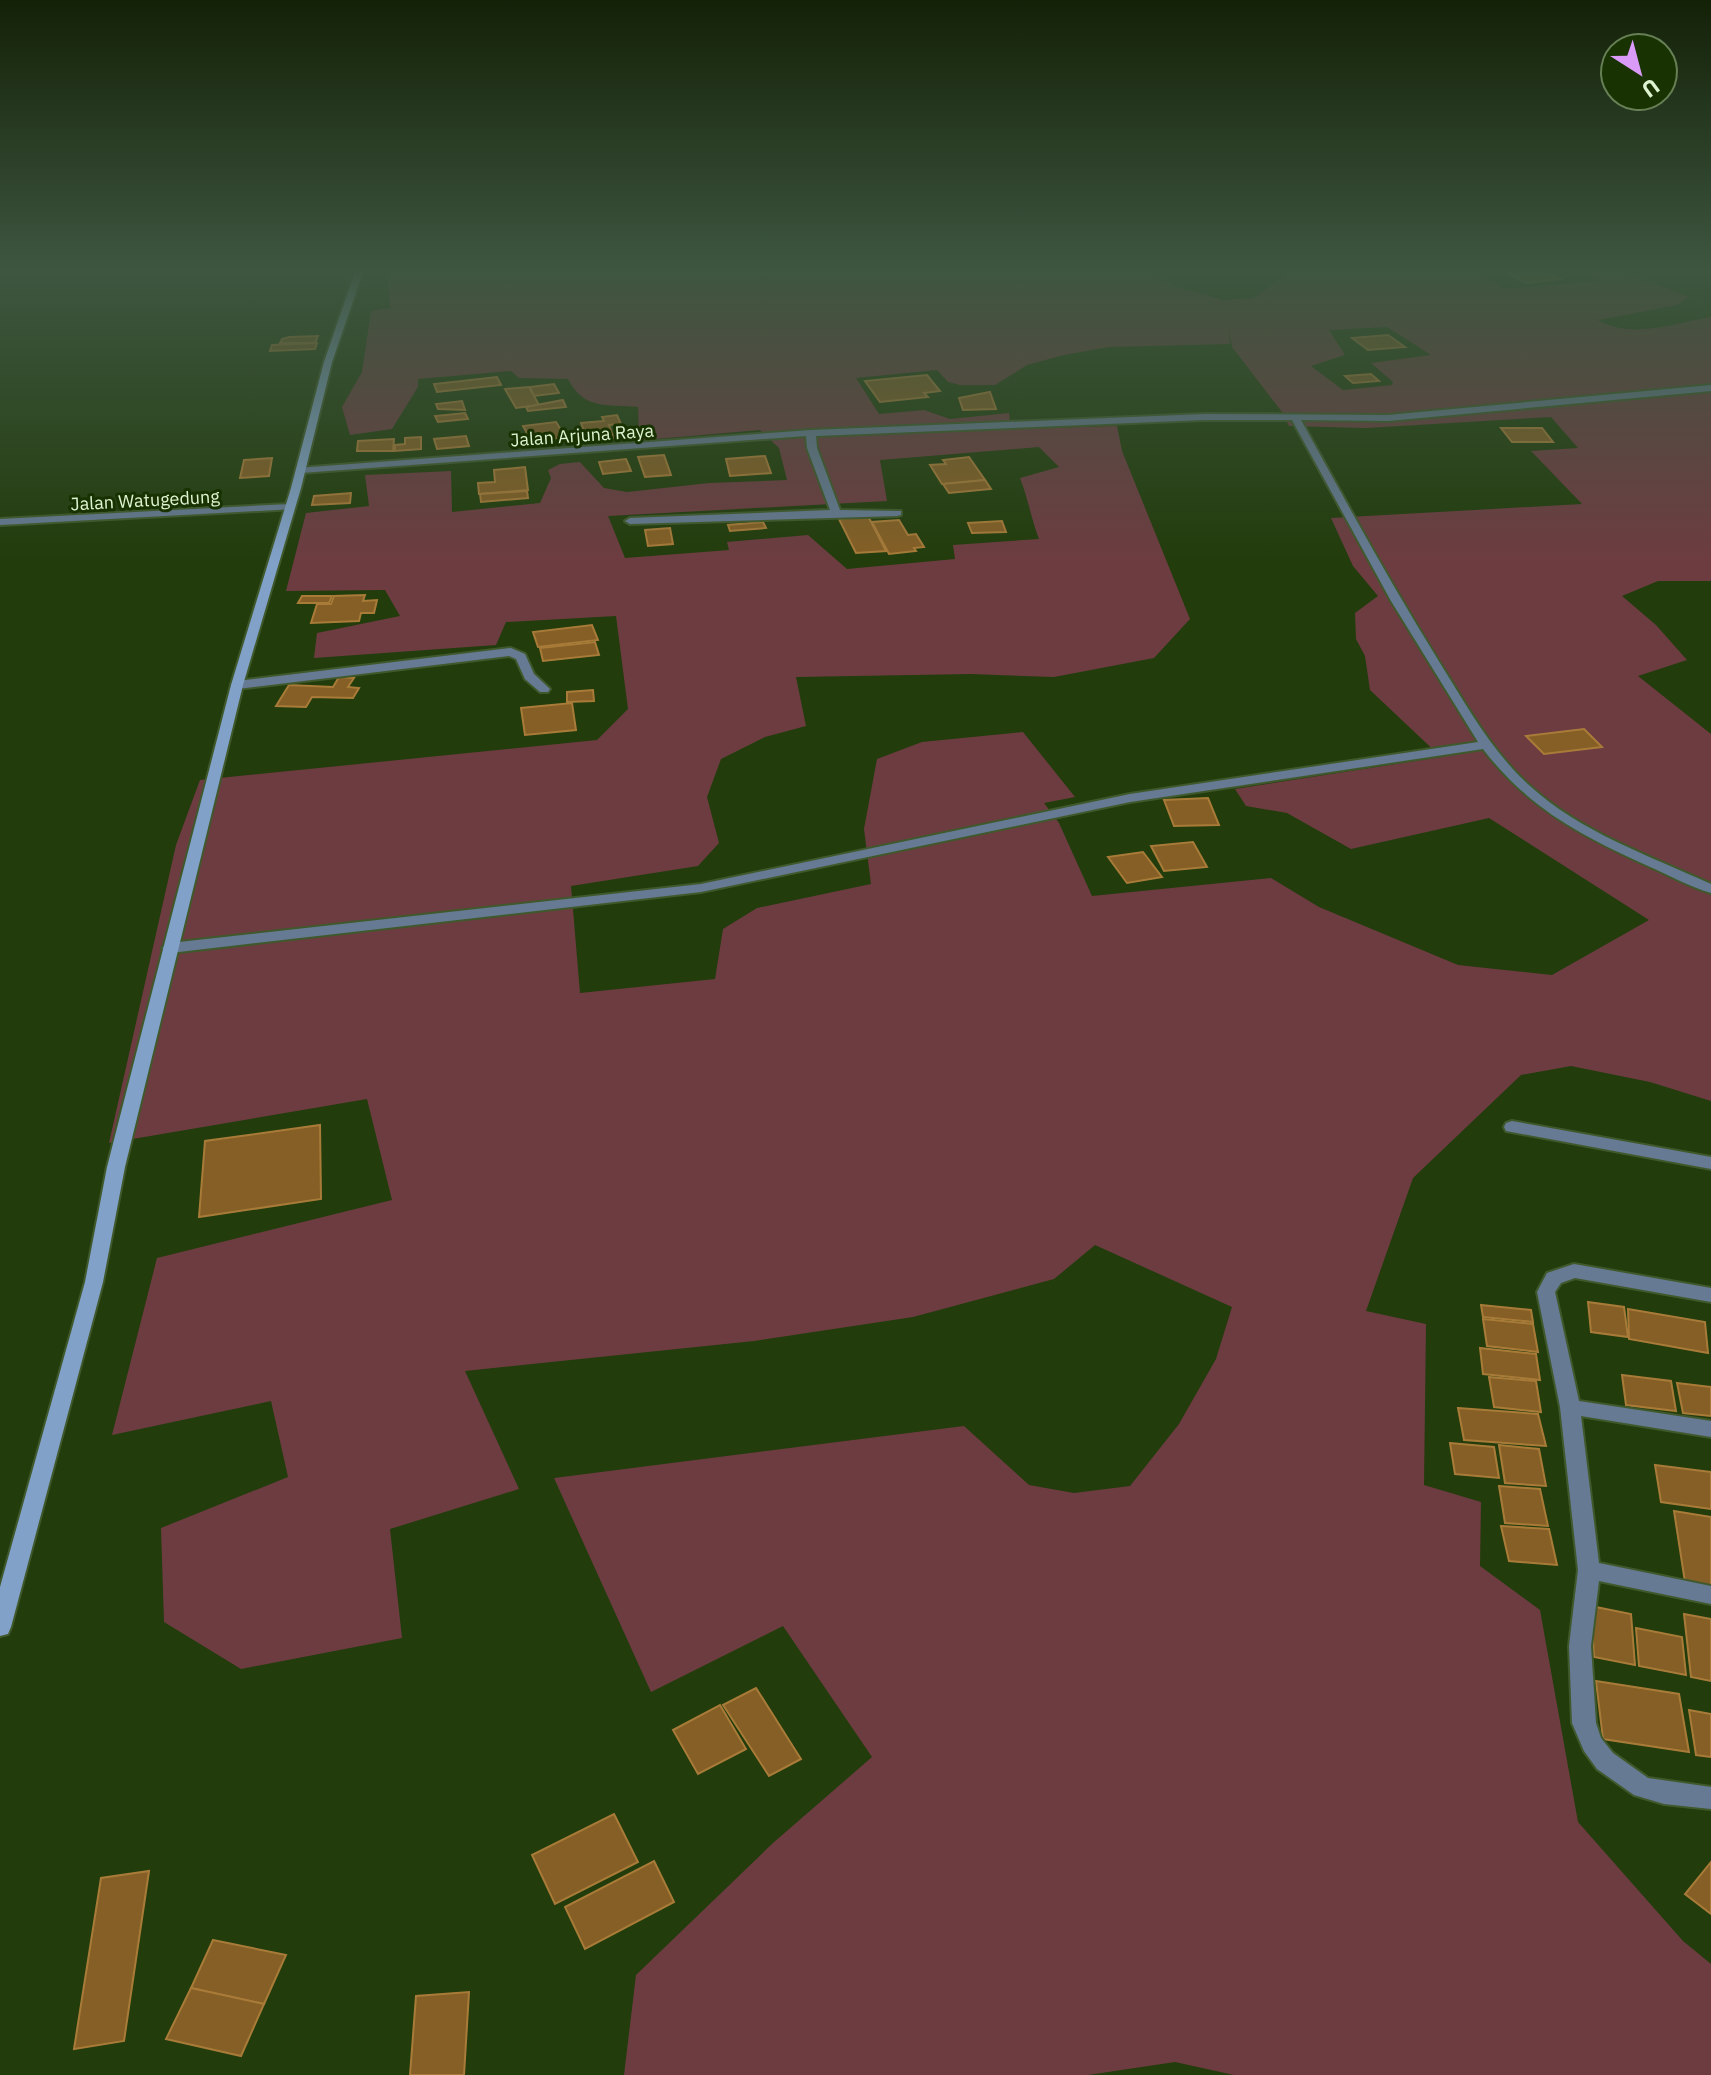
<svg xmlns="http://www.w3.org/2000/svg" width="1711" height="2075" font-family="'IBM Plex Sans',sans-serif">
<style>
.green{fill:#6d3c41;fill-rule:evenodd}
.building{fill:#855f25;stroke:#a97b39;stroke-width:2}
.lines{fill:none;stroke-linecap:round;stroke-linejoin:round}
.street-casing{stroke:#40592c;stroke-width:4}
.secondary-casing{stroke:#40592c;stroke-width:4}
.street{fill:#667a93;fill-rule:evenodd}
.secondary{fill:#81a1c8;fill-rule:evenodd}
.labels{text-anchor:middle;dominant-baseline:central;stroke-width:6;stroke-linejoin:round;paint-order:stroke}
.far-street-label{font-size:18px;fill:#def3d1;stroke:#183201}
</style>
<rect width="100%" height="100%" fill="#223c0c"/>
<!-- green -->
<path class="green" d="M387,272H1154L1174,286L1223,300L1253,298L1291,272H1475L1505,289L1598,281L1583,272H1623L1689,297L1678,305L1598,320C1632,340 1674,323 1711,317V581H1658L1622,596L1656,625L1687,660L1638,676L1711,734V1101L1650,1082L1571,1066L1521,1075L1413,1178L1366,1311L1426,1324L1424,1485L1481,1502L1480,1566L1540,1610L1578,1822L1683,1941L1711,1964V2075H1234L1175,2062L1088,2075H624L636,1975L773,1843L872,1757L783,1626L651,1692L554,1478L964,1426L1029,1485L1074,1493L1130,1486L1179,1424L1216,1359L1232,1307L1095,1245L1054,1279L913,1317L754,1341L465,1371L519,1489L390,1529L402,1638L241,1669L164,1622L161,1528L288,1477L271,1401L112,1435L157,1258L392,1200L367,1099L109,1143L176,845L200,780L597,740L628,709L616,616L506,622L496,645L314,658L317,633L400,616L385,590L286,591L306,513L369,506L365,475L451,471L452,512L540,503L551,478L548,470L560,464L580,462L604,488L627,492L709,483L787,480L779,448L760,430L644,440L639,436L638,407C606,404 584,410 568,379L519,378L511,371L418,379V387L392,429L350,435L342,407L362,372L371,311L390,308ZM1228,326L1232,347L1282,412L1289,426L1366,428L1551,417L1578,448L1531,451L1582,504L1331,518L1353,566L1378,596L1355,613L1356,639L1365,656L1370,690L1441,757L1235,789L1246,806L1287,813L1351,849L1489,818L1649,920L1552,975L1458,965L1319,907L1271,878L1092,896L1059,823L1044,803L1075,797L1023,732L922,742L877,759L864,829L871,884L757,908L723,929L715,979L580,993L571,886L698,866L719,843L707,797L721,759L765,737L806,726L796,677L971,674L1054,677L1154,658L1190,619L1122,451L1117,426L1011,429L1009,413L950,419L924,410L879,414L856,378L937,370L948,382L960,385H995L1027,365L1064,355L1109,347L1230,344ZM1387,327L1431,355L1371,363L1393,382L1392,385L1343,390L1311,366L1345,355L1329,330ZM1039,447L1059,467L1020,478C1028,498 1031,518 1039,539L953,545L955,559L847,569L808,535L727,542L729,550L625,558L608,516L887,501L880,460Z"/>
<!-- building -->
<g class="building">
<polygon points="1546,272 1560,279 1527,283 1507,273"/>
<polygon points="1388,335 1405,347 1368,350 1352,338"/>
<polygon points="318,336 315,343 280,343 282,339 289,337"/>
<polygon points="317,343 315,349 270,351 272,345"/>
<polygon points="1371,374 1379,381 1353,383 1345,376"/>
<polygon points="927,375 940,391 924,393 928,397 880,402 865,381"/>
<polygon points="497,377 501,385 437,392 434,384"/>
<polygon points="554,384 559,393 534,396 530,387"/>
<polygon points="529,387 539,405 516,408 505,389"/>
<polygon points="990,392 996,409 963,410 959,398"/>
<polygon points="563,400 566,407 528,411 526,407"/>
<polygon points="462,401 465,410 438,409 436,404"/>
<polygon points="465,413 468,419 438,422 435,416"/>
<polygon points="617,415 621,424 609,425 614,438 587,440 581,423 604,421 602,417"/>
<polygon points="556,422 565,436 540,442 531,440 523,426"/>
<polygon points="1501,428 1542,428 1553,442 1512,442"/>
<polygon points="466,436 469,446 437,449 434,439"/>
<polygon points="421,437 421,449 395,451 395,445 405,444 405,438"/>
<polygon points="394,439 393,451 357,451 358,441"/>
<polygon points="664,455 671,475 645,477 638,457"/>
<polygon points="765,456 771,473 730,476 726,459"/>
<polygon points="969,457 985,480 942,484 930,465 946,464 943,460"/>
<polygon points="272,458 269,476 240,478 244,460"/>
<polygon points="626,459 631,471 603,474 599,462"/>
<polygon points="525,467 528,490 479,494 478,483 495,482 494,470"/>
<polygon points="985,480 991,489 949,493 943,484"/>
<polygon points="527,491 528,498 481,502 480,494"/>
<polygon points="351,493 350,503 312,505 314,496"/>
<polygon points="868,516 886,551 856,553 839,519"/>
<polygon points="899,520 908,535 916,534 924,547 914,548 916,551 889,554 872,522"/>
<polygon points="1002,521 1006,532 972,533 968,523"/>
<polygon points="763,522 766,528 730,531 728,525"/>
<polygon points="670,528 673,544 648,546 645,530"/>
<polygon points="365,595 363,601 377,600 374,613 361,613 359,621 311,623 317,604 331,604 334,596"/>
<polygon points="302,596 332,596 329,603 298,603"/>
<polygon points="592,625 598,640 538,647 533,632"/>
<polygon points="595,642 599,655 543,661 540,648"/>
<polygon points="339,677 354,678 348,687 359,688 353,698 312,697 306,707 276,706 289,685 333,687"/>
<polygon points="593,690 594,701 567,702 567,692"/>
<polygon points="572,703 576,730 525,735 521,708"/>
<polygon points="1584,729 1602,747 1544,754 1526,736"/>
<polygon points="1208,798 1219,825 1174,826 1164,800"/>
<polygon points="1193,842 1207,867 1164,871 1151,846"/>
<polygon points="1143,852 1162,877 1127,883 1108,857"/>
<polygon points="320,1125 321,1199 199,1217 205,1141"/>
<polygon points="1588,1302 1624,1307 1628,1337 1591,1332"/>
<polygon points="1481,1305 1531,1310 1533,1322 1483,1317"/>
<polygon points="1628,1309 1705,1322 1708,1353 1629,1339"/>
<polygon points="1483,1319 1533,1324 1538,1352 1487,1346"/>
<polygon points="1480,1348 1536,1354 1540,1380 1483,1374"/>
<polygon points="1622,1375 1671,1381 1676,1411 1626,1405"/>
<polygon points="1489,1377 1536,1381 1541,1412 1494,1407"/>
<polygon points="1677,1383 1711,1387 1711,1416 1683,1413"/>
<polygon points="1458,1408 1538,1414 1546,1446 1464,1440"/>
<polygon points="1450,1443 1494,1447 1499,1478 1455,1474"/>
<polygon points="1499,1445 1539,1449 1546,1486 1505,1483"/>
<polygon points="1655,1465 1711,1472 1711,1509 1661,1502"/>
<polygon points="1499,1486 1540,1489 1548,1526 1505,1523"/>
<polygon points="1674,1511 1711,1517 1711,1586 1685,1582"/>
<polygon points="1501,1526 1549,1529 1557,1565 1509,1561"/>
<polygon points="1591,1606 1631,1614 1635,1665 1594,1657"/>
<polygon points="1684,1614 1711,1619 1711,1681 1691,1677"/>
<polygon points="1636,1628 1682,1637 1686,1675 1639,1666"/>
<polygon points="1596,1681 1679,1694 1689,1752 1603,1739"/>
<polygon points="756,1688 801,1759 769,1776 723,1705"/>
<polygon points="720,1705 746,1749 698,1774 673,1730"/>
<polygon points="1689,1710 1711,1714 1711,1757 1696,1755"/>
<polygon points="614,1814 638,1862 555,1904 532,1855"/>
<polygon points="654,1861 674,1902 585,1949 565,1907"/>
<polygon points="1711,1862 1711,1914 1685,1894"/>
<polygon points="149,1871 124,2041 74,2049 101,1878"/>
<polygon points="213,1940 286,1955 264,2004 191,1988"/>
<polygon points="191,1988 264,2004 241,2056 166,2039"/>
<polygon points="469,1992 464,2075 410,2075 416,1996"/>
</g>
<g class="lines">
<defs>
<g id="street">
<path d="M1711,385V391L1388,421L1301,420C1346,502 1391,584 1440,663C1467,706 1492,752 1530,786C1580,832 1650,856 1711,884V893C1690,887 1669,875 1648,866C1582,836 1528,808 1483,749L1130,802L701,892L170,953L162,948L170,943L701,884L1130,794L1478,742L1391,601L1292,420H1204L816,436L817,448L840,510L901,511V515L897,516L630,524L625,521L630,518L830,510L807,448L806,436L301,473L296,470L297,468L811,430L1204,414L1388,415Z"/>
<polygon points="290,504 294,505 294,509 0,525 0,519"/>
<polygon points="511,648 525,654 534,674 550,689 548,692 540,692 525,679 516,659 509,656 237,689 231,685 237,681"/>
<polygon points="1512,1121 1711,1157 1711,1169 1506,1131 1504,1127 1506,1123"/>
<polygon points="1574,1264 1711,1288 1711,1302 1575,1278 1561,1283 1555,1292 1579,1401 1711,1421 1711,1437 1581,1416 1599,1563 1711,1586 1711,1604 1599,1581 1591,1646 1596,1723 1601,1738 1613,1753 1648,1778 1711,1787 1711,1809 1664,1804 1634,1795 1597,1769 1584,1751 1572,1723 1569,1646 1578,1570 1560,1407 1537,1292 1547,1273"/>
</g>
<polygon id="secondary" points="355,272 363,272 332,362 301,488 243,685 125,1167 103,1282 11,1627 8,1634 0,1636 0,1587 85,1282 107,1167 231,685 291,488 324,362"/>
</defs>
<!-- street casing -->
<use href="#street" class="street-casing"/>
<!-- secondary casing -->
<use href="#secondary" class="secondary-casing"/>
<!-- street -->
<use href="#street" class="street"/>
<!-- secondary -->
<use href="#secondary" class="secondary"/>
</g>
<!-- sky -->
<linearGradient id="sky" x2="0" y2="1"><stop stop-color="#132107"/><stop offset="0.48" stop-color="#3e5640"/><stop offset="1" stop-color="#3e5640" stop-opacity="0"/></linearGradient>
<rect width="1711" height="562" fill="url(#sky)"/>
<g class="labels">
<!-- far-street labels -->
<g class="far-street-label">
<text transform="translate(582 435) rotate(-4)">Jalan Arjuna Raya</text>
<text transform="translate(145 500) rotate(-3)">Jalan Watugedung</text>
</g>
</g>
<!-- north arrow -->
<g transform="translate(1639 72) rotate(144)"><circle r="38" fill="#183201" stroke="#677f54" stroke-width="2"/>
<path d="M0-6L14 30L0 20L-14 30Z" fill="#d99af8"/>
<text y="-12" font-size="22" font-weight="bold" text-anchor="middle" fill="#def3d1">U</text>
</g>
</svg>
